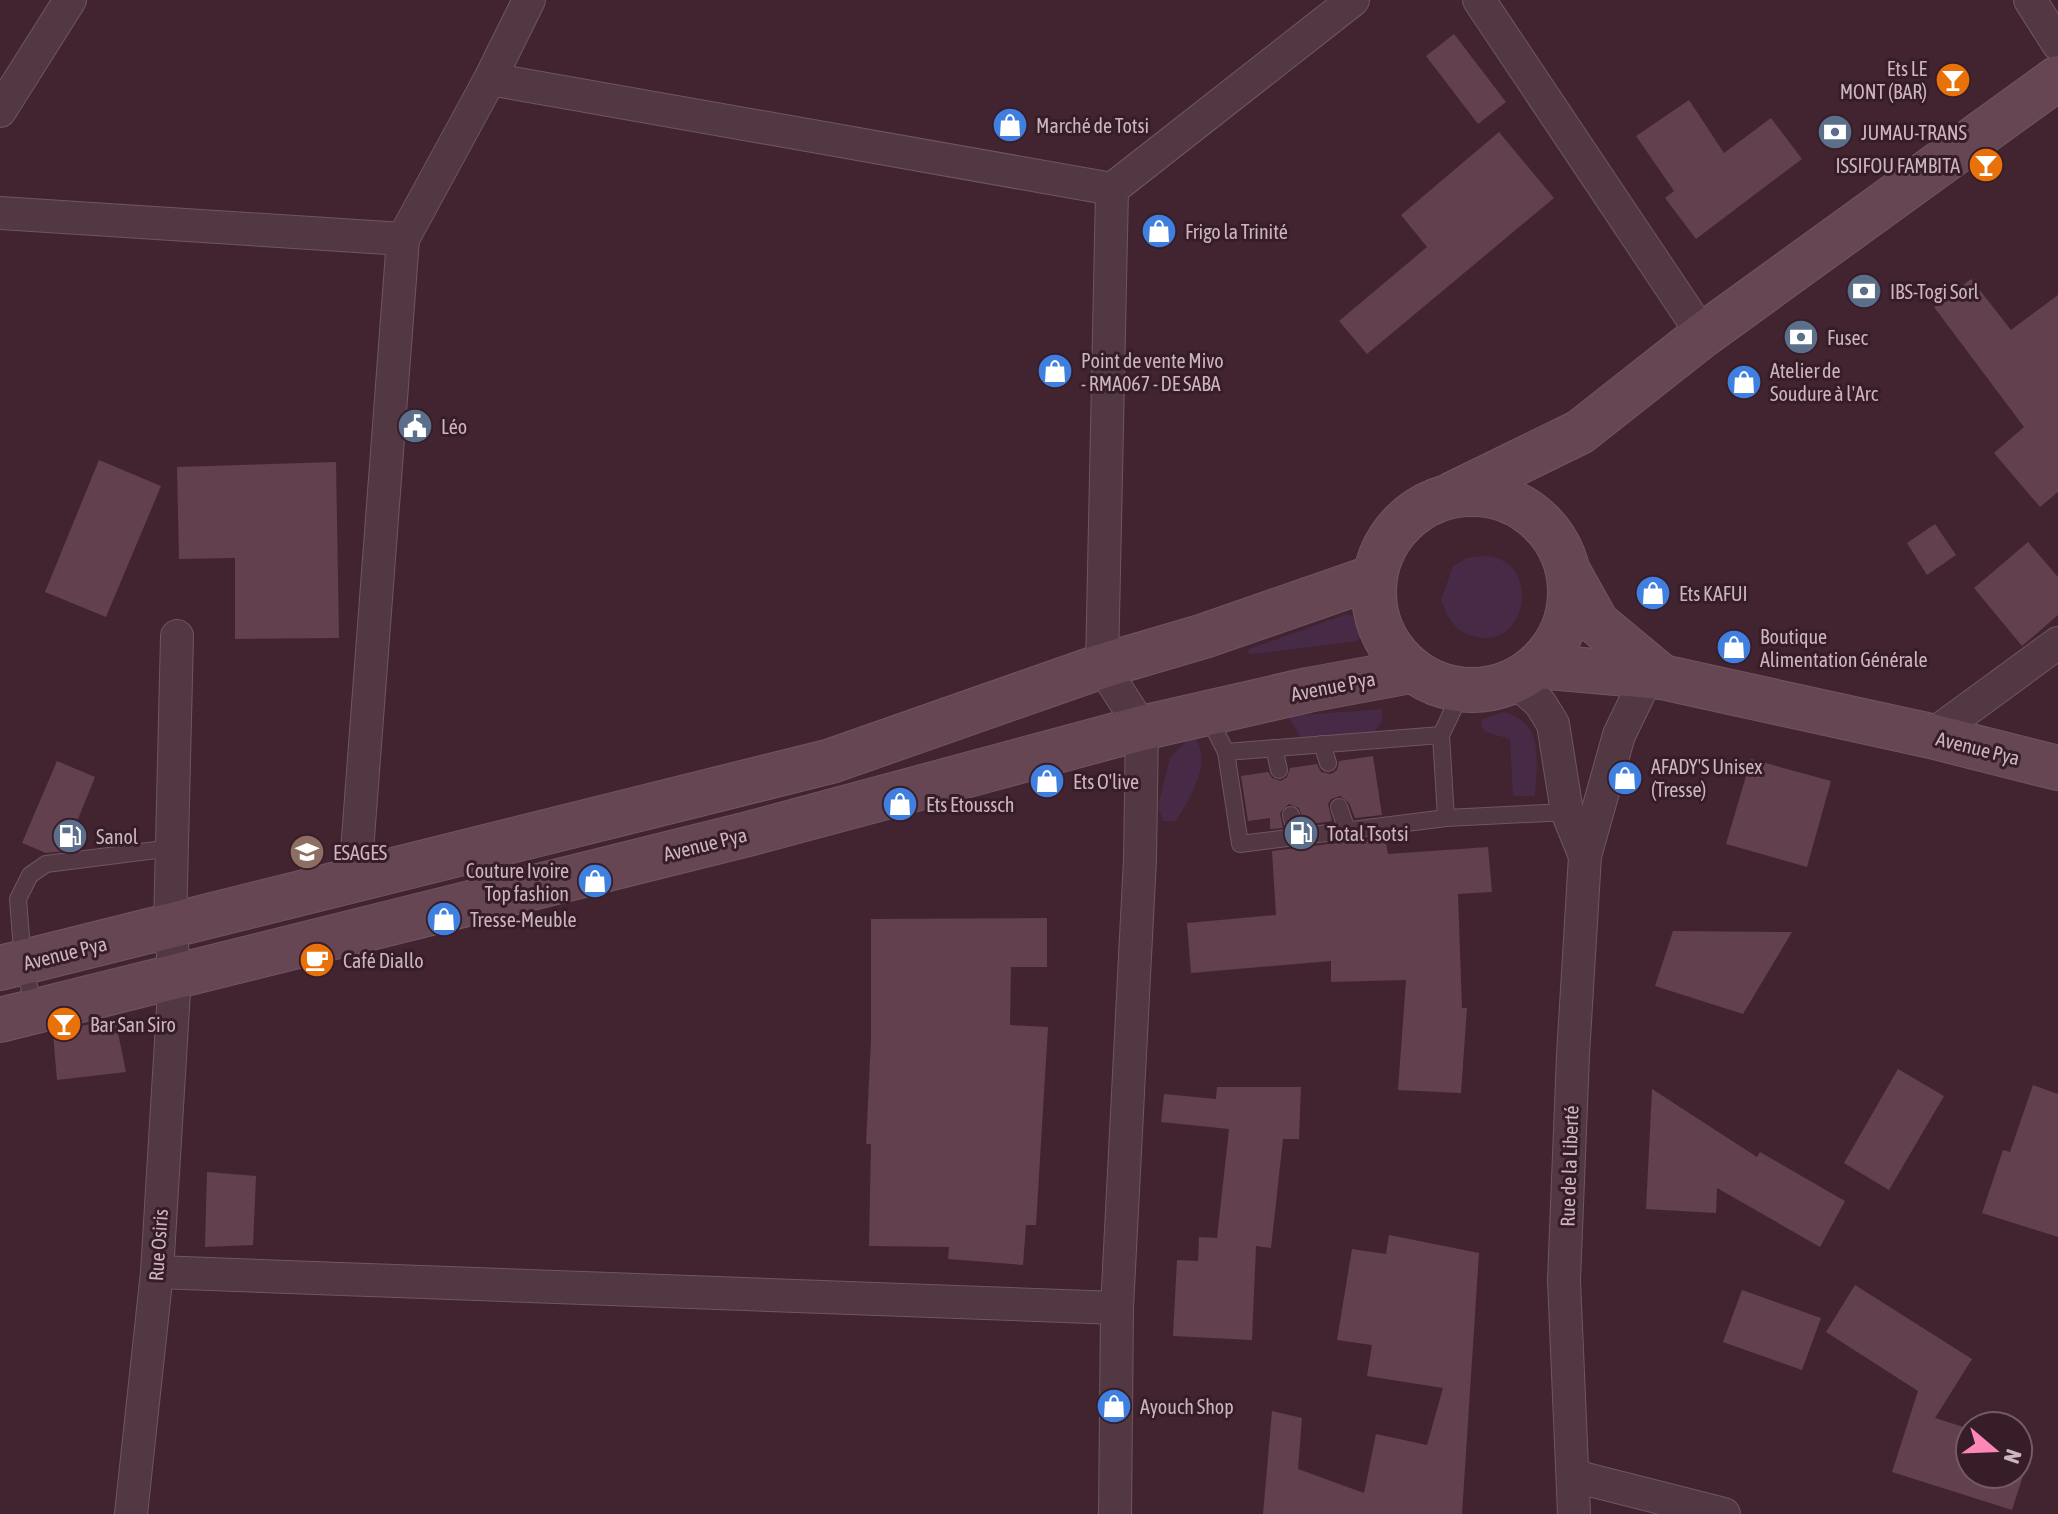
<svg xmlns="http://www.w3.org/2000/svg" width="2058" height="1514" font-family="'Asap Condensed',sans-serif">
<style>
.green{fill:#462a46}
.building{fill:#62404e}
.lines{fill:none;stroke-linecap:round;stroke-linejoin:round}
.lane-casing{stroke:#6f5661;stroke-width:18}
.street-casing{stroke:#6f5661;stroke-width:34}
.secondary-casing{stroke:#6f5661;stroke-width:46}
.lane{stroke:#523843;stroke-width:16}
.street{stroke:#523843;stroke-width:32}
.secondary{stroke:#654652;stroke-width:44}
.labels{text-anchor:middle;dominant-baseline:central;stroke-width:6;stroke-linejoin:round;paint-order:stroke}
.poi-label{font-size:20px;fill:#ccb5be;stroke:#371d28;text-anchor:start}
.street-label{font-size:20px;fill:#ccb5be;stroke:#371d28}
</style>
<rect width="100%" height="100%" fill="#422431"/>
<!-- green -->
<g class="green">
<path d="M1483,556C1544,557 1528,653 1473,636C1454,631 1448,617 1441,600L1453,566L1467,558Z"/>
<polygon points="1347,614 1353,616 1360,637 1357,641 1253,654 1247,653 1249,649"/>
<polygon points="1383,709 1381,723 1373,733 1301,738 1288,716"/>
<path d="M1502,712C1545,721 1537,762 1535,796H1513L1510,739L1485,732L1481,726L1483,719Z"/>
<path d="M1192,735C1216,757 1189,800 1176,821H1163L1158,806L1170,758Z"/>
</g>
<!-- building -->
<g class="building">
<polygon points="1454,34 1506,102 1478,124 1426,56"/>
<polygon points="1689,100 1724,153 1771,118 1802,159 1696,239 1665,198 1674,191 1636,136"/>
<polygon points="1499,132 1554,198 1367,354 1339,321 1427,247 1401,215"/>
<polygon points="1971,279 2011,330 2058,295 2058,492 2040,507 1994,453 2024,427 1934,307"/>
<polygon points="99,460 161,486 106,617 45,592"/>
<polygon points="336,462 339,638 235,639 235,558 179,559 177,467"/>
<polygon points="1935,524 1956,555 1927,575 1907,543"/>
<polygon points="2028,542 2058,577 2058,615 2022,646 1974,588"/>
<polygon points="1373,756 1382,815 1355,818 1349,803 1340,796 1331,799 1328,804 1332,821 1305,825 1299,808 1289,804 1280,813 1283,828 1270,829 1270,818 1248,821 1241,776 1268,772 1272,778 1281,781 1287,777 1290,768 1317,764 1321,772 1331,774 1337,770 1339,761"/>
<polygon points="1751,759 1831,781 1807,867 1726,844"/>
<polygon points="57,761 95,777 65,851 46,853 22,843"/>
<polygon points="1385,837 1388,854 1488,847 1492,892 1458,894 1462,1008 1467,1008 1461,1093 1398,1090 1406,980 1331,982 1331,961 1191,973 1187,923 1276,915 1272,851"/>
<polygon points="1047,918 1047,967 1011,967 1010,1025 1048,1027 1036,1225 1026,1225 1023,1265 948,1259 949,1247 869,1246 871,1144 866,1144 871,1039 871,919"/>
<polygon points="1673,931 1792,932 1743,1014 1655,986"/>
<polygon points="115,1018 126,1072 57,1080 53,1033"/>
<polygon points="1898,1069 1944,1096 1889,1190 1844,1163"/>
<polygon points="2033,1085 2058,1094 2058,1237 1982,1213 2003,1150 2010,1152"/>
<polygon points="1217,1087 1301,1087 1299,1139 1283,1139 1271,1248 1256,1246 1252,1340 1173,1336 1177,1260 1198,1261 1199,1237 1217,1238 1229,1129 1161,1122 1164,1094 1216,1099"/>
<polygon points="1652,1089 1757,1157 1760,1152 1845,1201 1820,1247 1717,1188 1716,1213 1646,1209"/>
<polygon points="207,1172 256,1176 253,1245 205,1247"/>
<polygon points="1389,1235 1479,1253 1462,1514 1263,1514 1272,1411 1302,1418 1298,1469 1364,1493 1376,1434 1427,1445 1443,1388 1367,1376 1372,1345 1337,1340 1352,1249 1386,1254"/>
<polygon points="1855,1285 1972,1359 1935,1418 1970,1429 1970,1474 2018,1474 2018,1444 2032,1448 2012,1510 1892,1472 1918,1391 1826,1332"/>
<polygon points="1742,1290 1821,1318 1802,1370 1723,1342"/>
</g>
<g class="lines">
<defs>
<g id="lane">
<polyline points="1208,716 1226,752 1240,844 1446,818 1441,735 1462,691"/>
<polyline points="1322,744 1328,763"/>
<polyline points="1274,748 1279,770"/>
<polyline points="1226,752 1441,735"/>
<polyline points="1339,807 1347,830"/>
<polyline points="1291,815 1296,836"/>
<polyline points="1446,818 1567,812"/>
<polyline points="35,1010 23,963 18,899 30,875 46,864 172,848"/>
</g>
<g id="street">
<polyline points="1479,0 1703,335"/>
<polyline points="2030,0 2058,44"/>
<polyline points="490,79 1112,189"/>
<polyline points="0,111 70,0"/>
<polyline points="0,213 403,239"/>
<polyline points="1515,681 1540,703 1553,724 1567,812 1585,856"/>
<polyline points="1931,736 2058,643"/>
<polyline points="355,878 403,239 490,79 529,0"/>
<polyline points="157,1272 1117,1308"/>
<polyline points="1574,1476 1724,1514"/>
<polyline points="131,1514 157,1272 175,975 170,927 177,636"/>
<polyline points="1115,1514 1117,1308 1140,859 1142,728 1102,666 1112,189 1353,0"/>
<polyline points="1574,1514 1564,1280 1573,1055 1585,856 1619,735 1647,677"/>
</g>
<g id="secondary">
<circle cx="1472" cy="592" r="98"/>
<polyline points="1453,494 1580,432 1703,335 2058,78"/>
<polyline points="1568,571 1597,623 1662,677"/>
<polyline points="1537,666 1662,677 1931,736 2058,768"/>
<polyline points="0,968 831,761 1102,666 1204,636 1374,577"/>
<polyline points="0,1020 748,834 1142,728 1308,690 1411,671"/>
</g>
</defs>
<!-- lane casing -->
<use href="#lane" class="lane-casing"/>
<!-- street casing -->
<use href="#street" class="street-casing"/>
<!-- secondary casing -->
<use href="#secondary" class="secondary-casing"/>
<!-- lane -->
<use href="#lane" class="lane"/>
<!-- street -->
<use href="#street" class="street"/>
<!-- secondary -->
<use href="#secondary" class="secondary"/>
</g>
<!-- icons -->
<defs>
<symbol id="bar-disc" viewBox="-11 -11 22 22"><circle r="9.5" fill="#e8710a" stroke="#371d28"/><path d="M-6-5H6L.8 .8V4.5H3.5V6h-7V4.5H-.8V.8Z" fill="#fff"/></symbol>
<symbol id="shop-disc" viewBox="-11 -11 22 22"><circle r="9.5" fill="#3f7fe0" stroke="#371d28"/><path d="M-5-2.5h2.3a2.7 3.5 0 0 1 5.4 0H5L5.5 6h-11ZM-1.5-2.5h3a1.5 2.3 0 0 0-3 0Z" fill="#fff"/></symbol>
<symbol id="bank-disc" viewBox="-11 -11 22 22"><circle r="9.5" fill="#5c6f8a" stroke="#371d28"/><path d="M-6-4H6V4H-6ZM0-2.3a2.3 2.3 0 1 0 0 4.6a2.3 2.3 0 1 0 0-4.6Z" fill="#fff"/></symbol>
<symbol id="civic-disc" viewBox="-11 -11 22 22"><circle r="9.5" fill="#5c6f8a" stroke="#371d28"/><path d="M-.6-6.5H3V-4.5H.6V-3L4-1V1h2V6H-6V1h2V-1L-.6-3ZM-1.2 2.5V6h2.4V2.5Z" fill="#fff"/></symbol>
<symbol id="fuel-disc" viewBox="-11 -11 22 22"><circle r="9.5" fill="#5c6f8a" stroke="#371d28"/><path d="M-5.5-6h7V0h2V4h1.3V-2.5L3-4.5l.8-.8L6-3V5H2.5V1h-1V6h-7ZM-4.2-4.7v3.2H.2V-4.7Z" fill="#fff"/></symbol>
<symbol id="school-disc" viewBox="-11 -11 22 22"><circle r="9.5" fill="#8d6e63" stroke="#371d28"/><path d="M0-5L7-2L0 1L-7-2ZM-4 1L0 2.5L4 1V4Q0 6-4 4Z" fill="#fff"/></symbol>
<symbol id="cafe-disc" viewBox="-11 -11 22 22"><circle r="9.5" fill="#e8710a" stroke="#371d28"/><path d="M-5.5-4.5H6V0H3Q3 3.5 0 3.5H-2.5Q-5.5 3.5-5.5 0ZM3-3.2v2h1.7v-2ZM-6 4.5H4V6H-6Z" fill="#fff"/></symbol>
</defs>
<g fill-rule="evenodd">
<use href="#bar-disc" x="1933" y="60" width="40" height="40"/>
<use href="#shop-disc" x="990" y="105" width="40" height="40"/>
<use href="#bank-disc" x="1815" y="112" width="40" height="40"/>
<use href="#bar-disc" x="1966" y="145" width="40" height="40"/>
<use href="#shop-disc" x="1139" y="211" width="40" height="40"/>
<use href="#bank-disc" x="1844" y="271" width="40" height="40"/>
<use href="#bank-disc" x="1781" y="317" width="40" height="40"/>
<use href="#shop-disc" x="1035" y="351" width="40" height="40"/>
<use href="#shop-disc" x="1724" y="362" width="40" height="40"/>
<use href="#civic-disc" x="395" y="406" width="40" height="40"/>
<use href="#shop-disc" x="1633" y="573" width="40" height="40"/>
<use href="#shop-disc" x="1714" y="627" width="40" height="40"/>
<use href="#shop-disc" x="1605" y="758" width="40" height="40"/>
<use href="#shop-disc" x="1027" y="761" width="40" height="40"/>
<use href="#shop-disc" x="880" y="784" width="40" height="40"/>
<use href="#fuel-disc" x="1281" y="813" width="40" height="40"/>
<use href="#fuel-disc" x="50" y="816" width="40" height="40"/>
<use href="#school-disc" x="287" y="832" width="40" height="40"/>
<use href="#shop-disc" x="575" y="861" width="40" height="40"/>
<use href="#shop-disc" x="424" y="899" width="40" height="40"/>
<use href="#cafe-disc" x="297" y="940" width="40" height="40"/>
<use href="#bar-disc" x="44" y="1004" width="40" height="40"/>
<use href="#shop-disc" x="1094" y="1386" width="40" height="40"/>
</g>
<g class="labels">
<!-- poi labels -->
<g class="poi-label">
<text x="1927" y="68" text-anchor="end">Ets LE<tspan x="1927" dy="23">MONT (BAR)</tspan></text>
<text x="1036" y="125">Marché de Totsi</text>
<text x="1861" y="132">JUMAU-TRANS</text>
<text x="1960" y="165" text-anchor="end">ISSIFOU FAMBITA</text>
<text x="1185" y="231">Frigo la Trinité</text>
<text x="1890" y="291">IBS-Togi Sorl</text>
<text x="1827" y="337">Fusec</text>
<text x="1081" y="360">Point de vente Mivo<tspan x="1081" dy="23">- RMA067 - DE SABA</tspan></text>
<text x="1770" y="370">Atelier de<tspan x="1770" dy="23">Soudure à l'Arc</tspan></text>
<text x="441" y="426">Léo</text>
<text x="1679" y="593">Ets KAFUI</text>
<text x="1760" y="636">Boutique<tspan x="1760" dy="23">Alimentation Générale</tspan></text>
<text x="1651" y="766">AFADY'S Unisex<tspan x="1651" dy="23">(Tresse)</tspan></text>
<text x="1073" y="781">Ets O'live</text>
<text x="926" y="804">Ets Etoussch</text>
<text x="1327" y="833">Total Tsotsi</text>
<text x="96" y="836">Sanol</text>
<text x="333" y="852">ESAGES</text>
<text x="569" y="870" text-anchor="end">Couture Ivoire<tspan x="569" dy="23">Top fashion</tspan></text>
<text x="470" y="919">Tresse-Meuble</text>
<text x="343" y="960">Café Diallo</text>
<text x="90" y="1024">Bar San Siro</text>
<text x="1140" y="1406">Ayouch Shop</text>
</g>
<!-- street labels -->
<g class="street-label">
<text transform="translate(1333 686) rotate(-11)">Avenue Pya</text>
<text transform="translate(1978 748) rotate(14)">Avenue Pya</text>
<text transform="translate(705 844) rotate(-14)">Avenue Pya</text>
<text transform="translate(65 953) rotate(-14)">Avenue Pya</text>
<text transform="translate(1569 1166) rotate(-88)">Rue de la Liberté</text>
<text transform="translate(158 1245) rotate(-86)">Rue Osiris</text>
</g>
</g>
<!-- north arrow -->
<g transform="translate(1994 1450) rotate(109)"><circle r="38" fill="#371d28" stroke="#735a64" stroke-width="2"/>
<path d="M0-6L14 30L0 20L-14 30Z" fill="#ff87b7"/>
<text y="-12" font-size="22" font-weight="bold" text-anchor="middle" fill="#ccb5be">N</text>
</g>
</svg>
